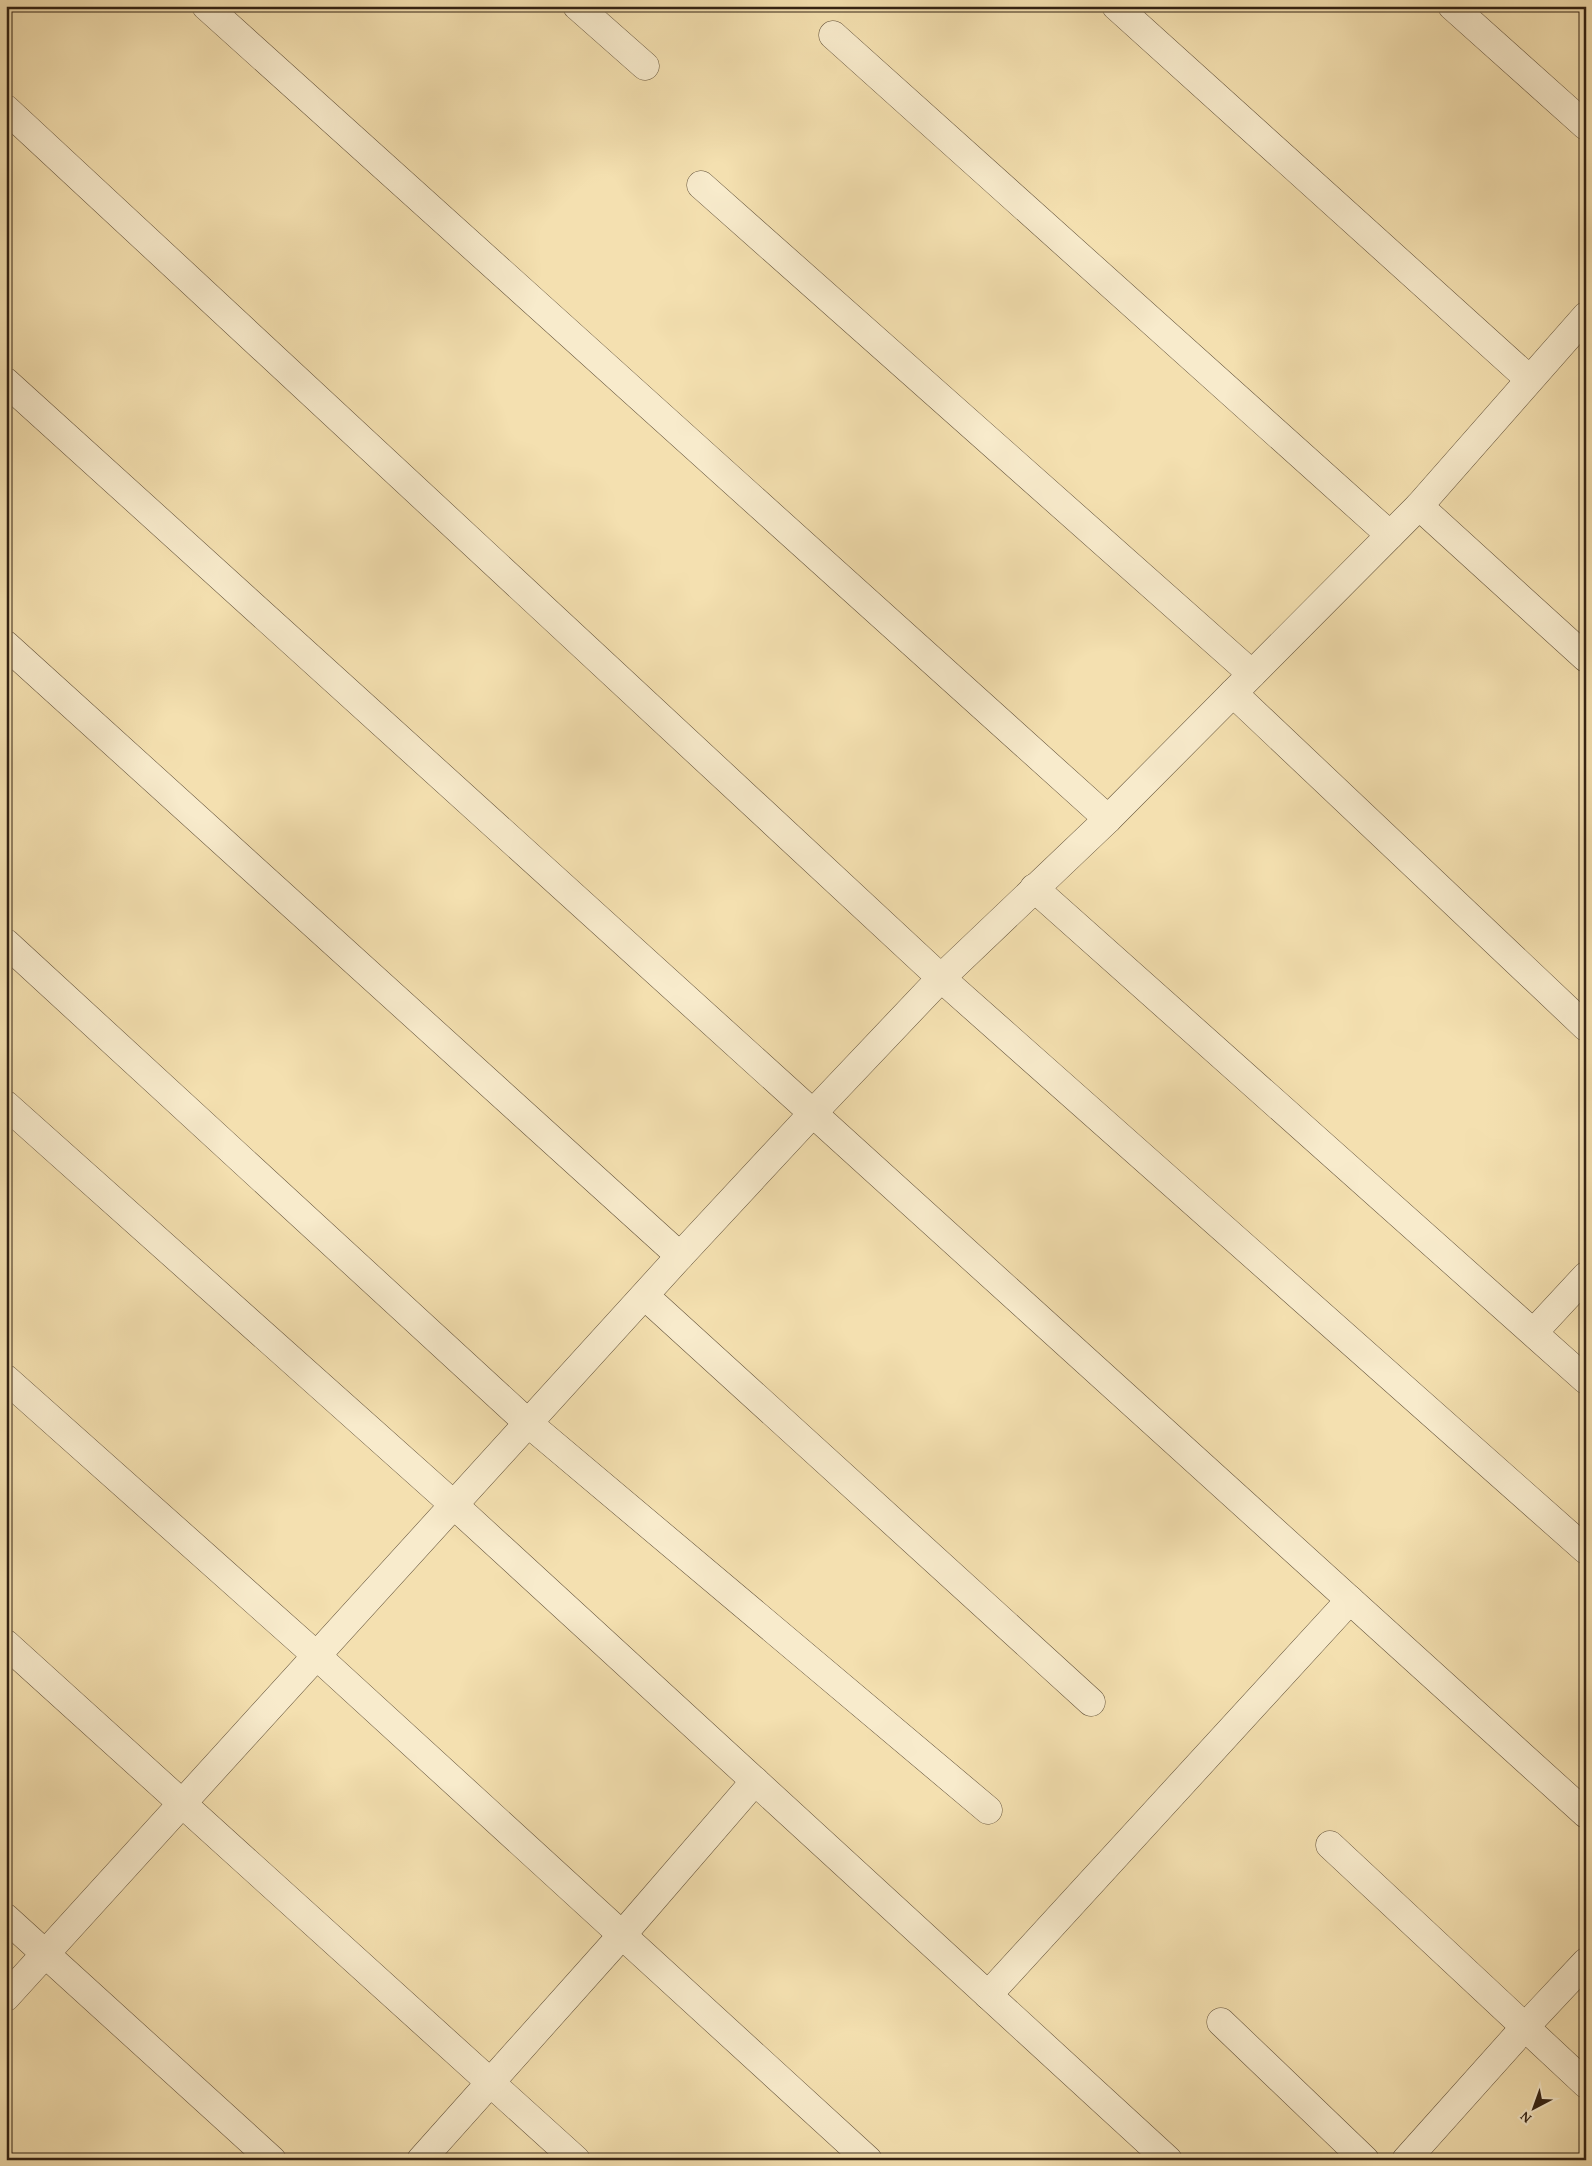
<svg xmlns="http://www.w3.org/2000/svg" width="1592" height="2166" font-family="'Gentium Book Plus',serif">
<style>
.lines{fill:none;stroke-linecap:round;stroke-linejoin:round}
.minor-casing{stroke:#63523a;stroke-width:29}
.minor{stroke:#f8ebcc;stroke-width:28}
</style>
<rect width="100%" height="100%" fill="#f4e0b0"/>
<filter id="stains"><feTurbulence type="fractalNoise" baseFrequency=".004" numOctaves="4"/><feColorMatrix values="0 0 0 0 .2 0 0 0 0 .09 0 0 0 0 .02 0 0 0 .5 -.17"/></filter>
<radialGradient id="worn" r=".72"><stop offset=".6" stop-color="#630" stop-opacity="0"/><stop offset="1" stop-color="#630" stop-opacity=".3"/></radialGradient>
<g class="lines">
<defs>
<g id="minor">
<polyline points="206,6 1108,819"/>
<polyline points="577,6 645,66"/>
<polyline points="1116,6 1529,379"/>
<polyline points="1452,6 1586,126"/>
<polyline points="833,35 1390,535"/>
<polyline points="6,109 941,978 1586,1550"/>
<polyline points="701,185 1252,674"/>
<polyline points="6,382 1586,1814"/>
<polyline points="1419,506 1586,658"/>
<polyline points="6,645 680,1256"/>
<polyline points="1233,693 1586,1027"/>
<polyline points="1034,888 1586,1380"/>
<polyline points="6,943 528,1423 988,1810"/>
<polyline points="6,1105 454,1505 1168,2160"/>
<polyline points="645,1296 1091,1702"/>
<polyline points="1534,1332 1586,1276"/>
<polyline points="6,1379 317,1656 868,2160"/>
<polyline points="6,1644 576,2160"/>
<polyline points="1330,1845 1586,2084"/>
<polyline points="6,1918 272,2160"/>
<polyline points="988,1995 1350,1600"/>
<polyline points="6,1997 680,1256 812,1114 941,978 1108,819 1419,506 1586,316"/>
<polyline points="1221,2022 1365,2160"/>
<polyline points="421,2160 622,1935 755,1781"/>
<polyline points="1406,2160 1525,2027 1586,1962"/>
</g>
</defs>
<!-- minor casing -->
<use href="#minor" class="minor-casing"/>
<!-- minor -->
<use href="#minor" class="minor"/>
</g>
<!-- margin -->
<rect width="1592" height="2166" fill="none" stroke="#f4e0b0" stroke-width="25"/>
<rect x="8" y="8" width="1577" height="2151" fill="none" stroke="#332213" stroke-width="2.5"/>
<rect x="12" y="12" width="1567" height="2141" fill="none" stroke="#332213"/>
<!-- north arrow -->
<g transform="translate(1534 2108) rotate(221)" stroke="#f8ebcc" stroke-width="4" paint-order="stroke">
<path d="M0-4L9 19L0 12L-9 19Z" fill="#332213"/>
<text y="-8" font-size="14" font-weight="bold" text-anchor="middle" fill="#332213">N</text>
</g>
<rect width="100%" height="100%" filter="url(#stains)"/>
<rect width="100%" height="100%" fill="url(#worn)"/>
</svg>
